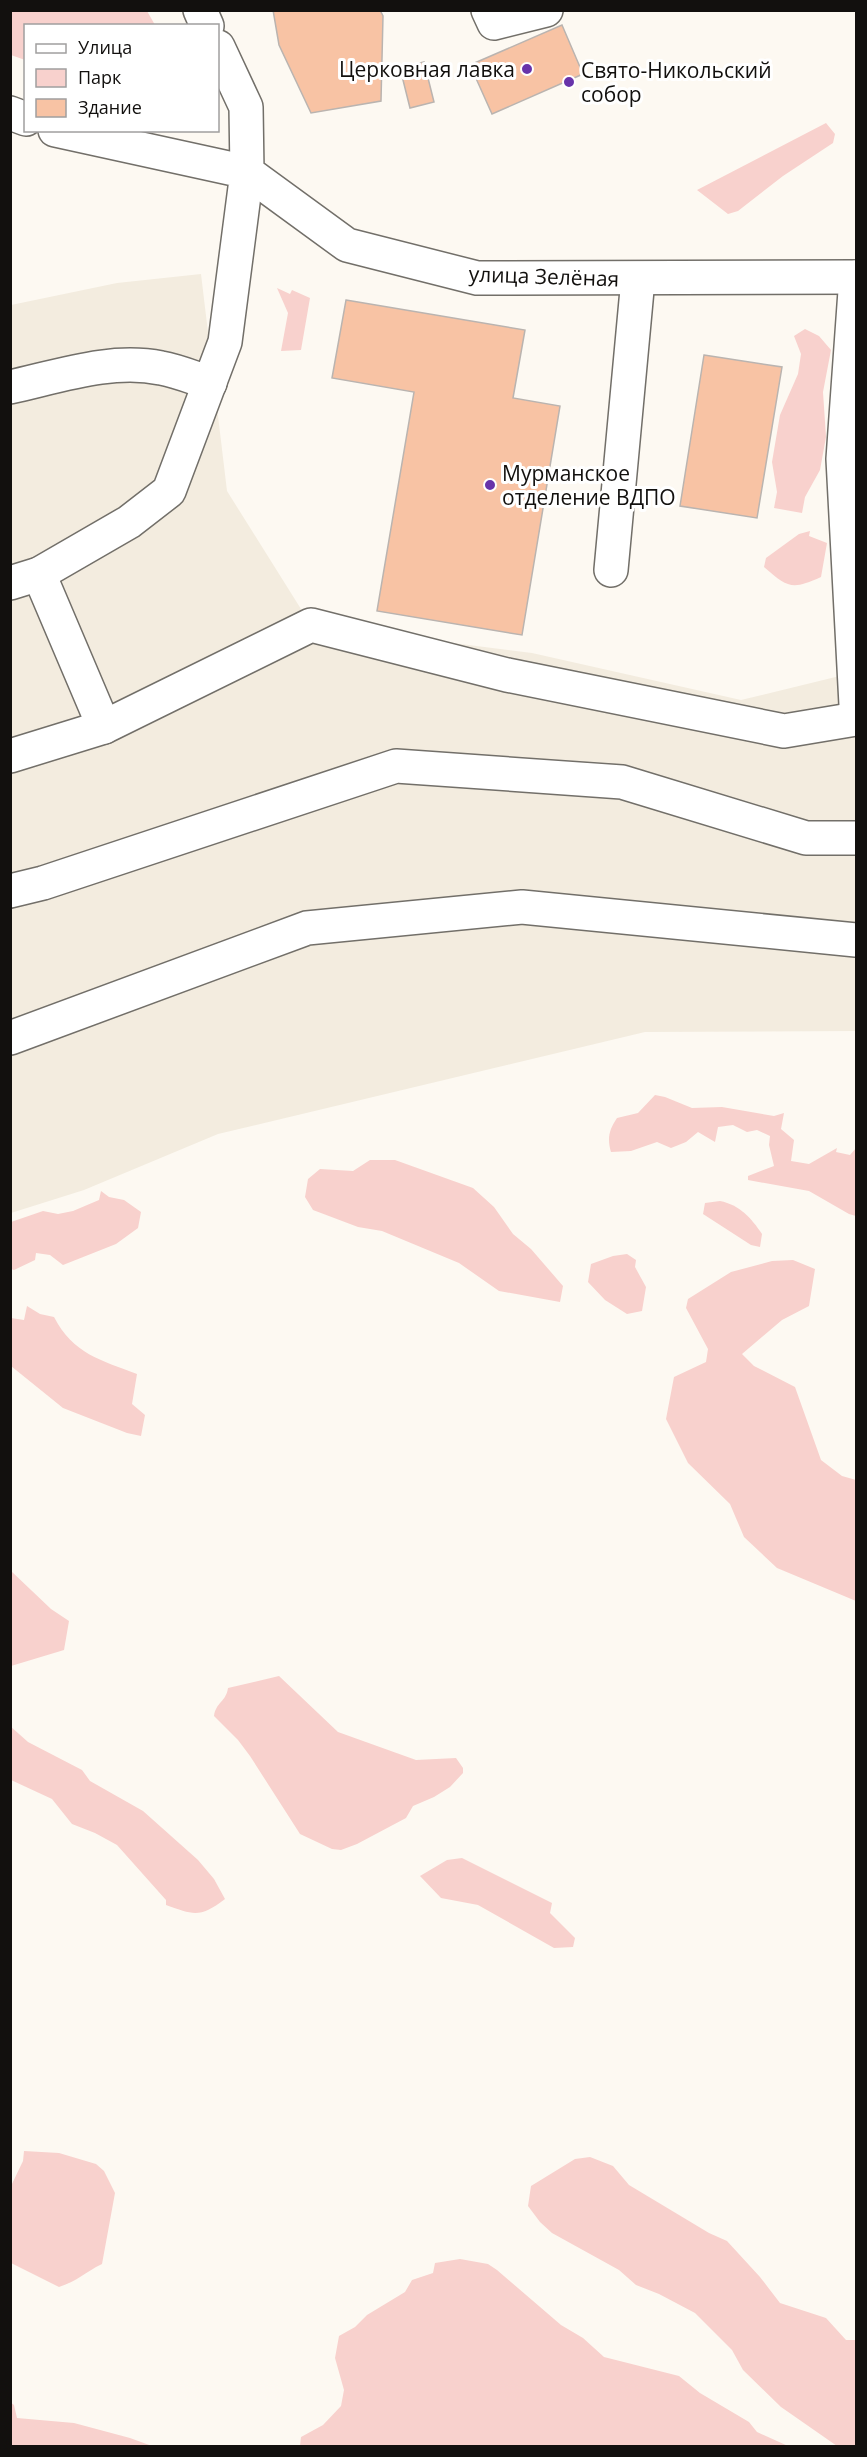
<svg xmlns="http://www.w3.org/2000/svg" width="867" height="2457" font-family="'Open Sans',sans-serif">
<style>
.built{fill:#f3ecdf}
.green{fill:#f8d1cd}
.building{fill:#f8c3a4;stroke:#bab4b0;stroke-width:1.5}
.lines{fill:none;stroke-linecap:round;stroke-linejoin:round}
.minor-casing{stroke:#726f69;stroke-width:36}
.minor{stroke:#fff;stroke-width:33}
.poi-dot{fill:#6833aa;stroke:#fff;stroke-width:2}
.labels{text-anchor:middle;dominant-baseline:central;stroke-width:6;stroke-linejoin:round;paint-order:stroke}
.poi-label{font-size:21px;fill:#12100e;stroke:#fff;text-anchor:start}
.street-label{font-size:21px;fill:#12100e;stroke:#fff}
</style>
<rect width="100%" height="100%" fill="#fdf9f2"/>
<!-- built -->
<polygon class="built" points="201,274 227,491 311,625 532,653 741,700 856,672 856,1031 645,1032 218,1134 84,1190 11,1213 11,305 117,283"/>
<!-- green -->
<g class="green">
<polygon points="10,11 147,11 155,25 26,26 25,60 11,55"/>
<polygon points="826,123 835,134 833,143 783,176 738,211 728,214 697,190"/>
<polygon points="277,288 290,294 292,290 310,298 301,350 281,351 288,313"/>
<polygon points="805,329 819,336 831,350 823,392 826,437 820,470 805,497 802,513 774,508 777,492 772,462 780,415 798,374 801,354 794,336"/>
<path d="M810,531L809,536L827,543L821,577C792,590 788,588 764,567L766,558L799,534Z"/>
<path d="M655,1095L665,1097L692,1108L722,1107L774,1116L784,1113L781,1129L794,1140L791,1161L809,1164L837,1148L836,1152L850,1155L856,1148V1216L849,1214L809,1191L748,1180V1176L774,1166L769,1145L770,1136L757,1130L747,1132L733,1125L718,1127L715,1142L698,1132L686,1142L671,1148L657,1142L631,1151L611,1152C607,1138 609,1130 617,1118L638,1113Z"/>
<polygon points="370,1160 395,1160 473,1188 494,1207 513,1234 531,1249 563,1286 560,1302 499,1291 459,1263 382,1231 358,1227 313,1210 305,1197 308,1179 320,1169 353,1171"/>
<polygon points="101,1191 109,1197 124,1200 141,1212 138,1228 116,1244 63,1265 50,1255 36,1253 35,1260 14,1270 11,1269 11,1222 43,1211 58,1214 73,1211 99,1200"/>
<path d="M720,1201C740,1205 751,1218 762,1234L760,1247L751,1245L703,1214L705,1203Z"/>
<polygon points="627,1254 636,1260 635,1267 646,1287 642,1311 627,1314 605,1300 588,1282 591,1264 613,1256"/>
<polygon points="793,1260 815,1269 809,1306 782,1320 742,1354 754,1366 795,1387 821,1460 842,1476 856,1480 856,1601 777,1568 744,1537 730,1504 688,1463 666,1419 674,1377 706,1362 708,1349 686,1308 688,1299 731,1272 772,1261"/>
<path d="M27,1306L40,1314L54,1317C73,1354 101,1360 137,1374L132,1404L145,1415L141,1436L127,1433L63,1408L11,1366V1318L24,1320Z"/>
<polygon points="11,1571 51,1609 69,1621 64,1650 11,1666"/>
<path d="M279,1676L338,1732L416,1760L456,1758L463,1768V1773L450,1787L434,1797L413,1806L406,1818L357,1844L341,1850L332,1849L300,1834L250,1756L238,1740L214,1716C216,1702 226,1702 228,1688Z"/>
<path d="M10,1726L28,1742L82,1770L90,1781L143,1811L198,1860L214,1879L225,1899C200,1918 194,1915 166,1905V1900L117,1845L95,1833L72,1824L52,1799L11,1780Z"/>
<polygon points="462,1858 552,1903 550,1913 575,1938 573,1947 554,1948 478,1905 441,1898 420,1876 447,1860"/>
<path d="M24,2151L59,2153L96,2164L104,2171L115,2193L102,2264C85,2272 78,2281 59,2287L11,2263V2186L23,2161Z"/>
<polygon points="590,2157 613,2166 629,2185 709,2233 727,2241 760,2277 780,2303 826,2318 846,2340 856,2340 856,2446 837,2446 781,2407 743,2370 732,2350 695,2313 659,2294 636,2285 619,2270 552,2233 540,2222 528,2206 531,2186 575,2159"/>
<polygon points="460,2259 488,2264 497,2270 561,2325 583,2338 604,2357 679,2376 700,2393 749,2422 757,2432 788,2446 300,2446 301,2437 323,2425 341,2406 344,2390 335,2358 339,2336 355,2327 367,2315 405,2292 412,2280 433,2273 435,2263"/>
<polygon points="10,2402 14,2405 17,2418 74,2423 130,2438 152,2446 11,2446"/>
</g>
<!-- building -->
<g class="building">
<polygon points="273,10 380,10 383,16 381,101 311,113 279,45"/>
<polygon points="562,25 583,74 492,114 470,65"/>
<polygon points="424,62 434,102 410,108 400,68"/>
<polygon points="346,300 525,330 513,398 560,406 522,635 377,611 414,392 332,378"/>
<polygon points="704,355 782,367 757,518 680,506"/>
</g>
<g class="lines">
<defs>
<g id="minor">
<polyline points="200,10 207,26"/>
<polyline points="488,10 494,23 546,10"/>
<polyline points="218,47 246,107 247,172 347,245 477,278 856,277"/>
<polyline points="10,113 26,119"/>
<polyline points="856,277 843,459 856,705"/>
<path d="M10,387C60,376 111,358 161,368C178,371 194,378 210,383"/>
<polyline points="611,570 638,279"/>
<polyline points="39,574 104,727"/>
<polyline points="10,583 39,574 129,522 169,491 225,342 247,172 55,130"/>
<polyline points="10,756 104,727 311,625 507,675 784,731 856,719"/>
<polyline points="10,891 43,883 396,766 622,782 806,838 856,838"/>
<polyline points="10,1038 307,928 522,907 856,940"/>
</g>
</defs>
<!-- minor casing -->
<use href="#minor" class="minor-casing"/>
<!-- minor -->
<use href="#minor" class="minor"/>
</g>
<!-- markers -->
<g class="poi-dot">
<circle cx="527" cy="69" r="6"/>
<circle cx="569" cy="82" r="6"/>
<circle cx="490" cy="485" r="6"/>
</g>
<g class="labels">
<!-- poi labels -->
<g class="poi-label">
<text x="515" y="69" text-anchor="end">Церковная лавка</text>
<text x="581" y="70">Свято-Никольский<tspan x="581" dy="24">собор</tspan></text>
<text x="502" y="473">Мурманское<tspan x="502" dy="24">отделение ВДПО</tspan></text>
</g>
<!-- street labels -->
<g class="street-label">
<text transform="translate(544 276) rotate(2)">улица Зелёная</text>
</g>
</g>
<!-- border -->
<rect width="867" height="2457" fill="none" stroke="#12100e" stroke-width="24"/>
<!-- legend -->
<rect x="24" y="24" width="195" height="108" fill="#ffffff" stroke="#a09f9f" stroke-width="1.5"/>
<rect x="36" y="44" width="30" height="9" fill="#ffffff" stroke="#a09f9f" stroke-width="1.5"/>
<text x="78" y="54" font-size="18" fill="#12100e">Улица</text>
<rect x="36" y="69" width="30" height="18" fill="#f8d1cd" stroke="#a09f9f" stroke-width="1.5"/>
<text x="78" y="84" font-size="18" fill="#12100e">Парк</text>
<rect x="36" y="99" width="30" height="18" fill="#f8c3a4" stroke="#a09f9f" stroke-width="1.5"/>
<text x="78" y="114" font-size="18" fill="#12100e">Здание</text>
</svg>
